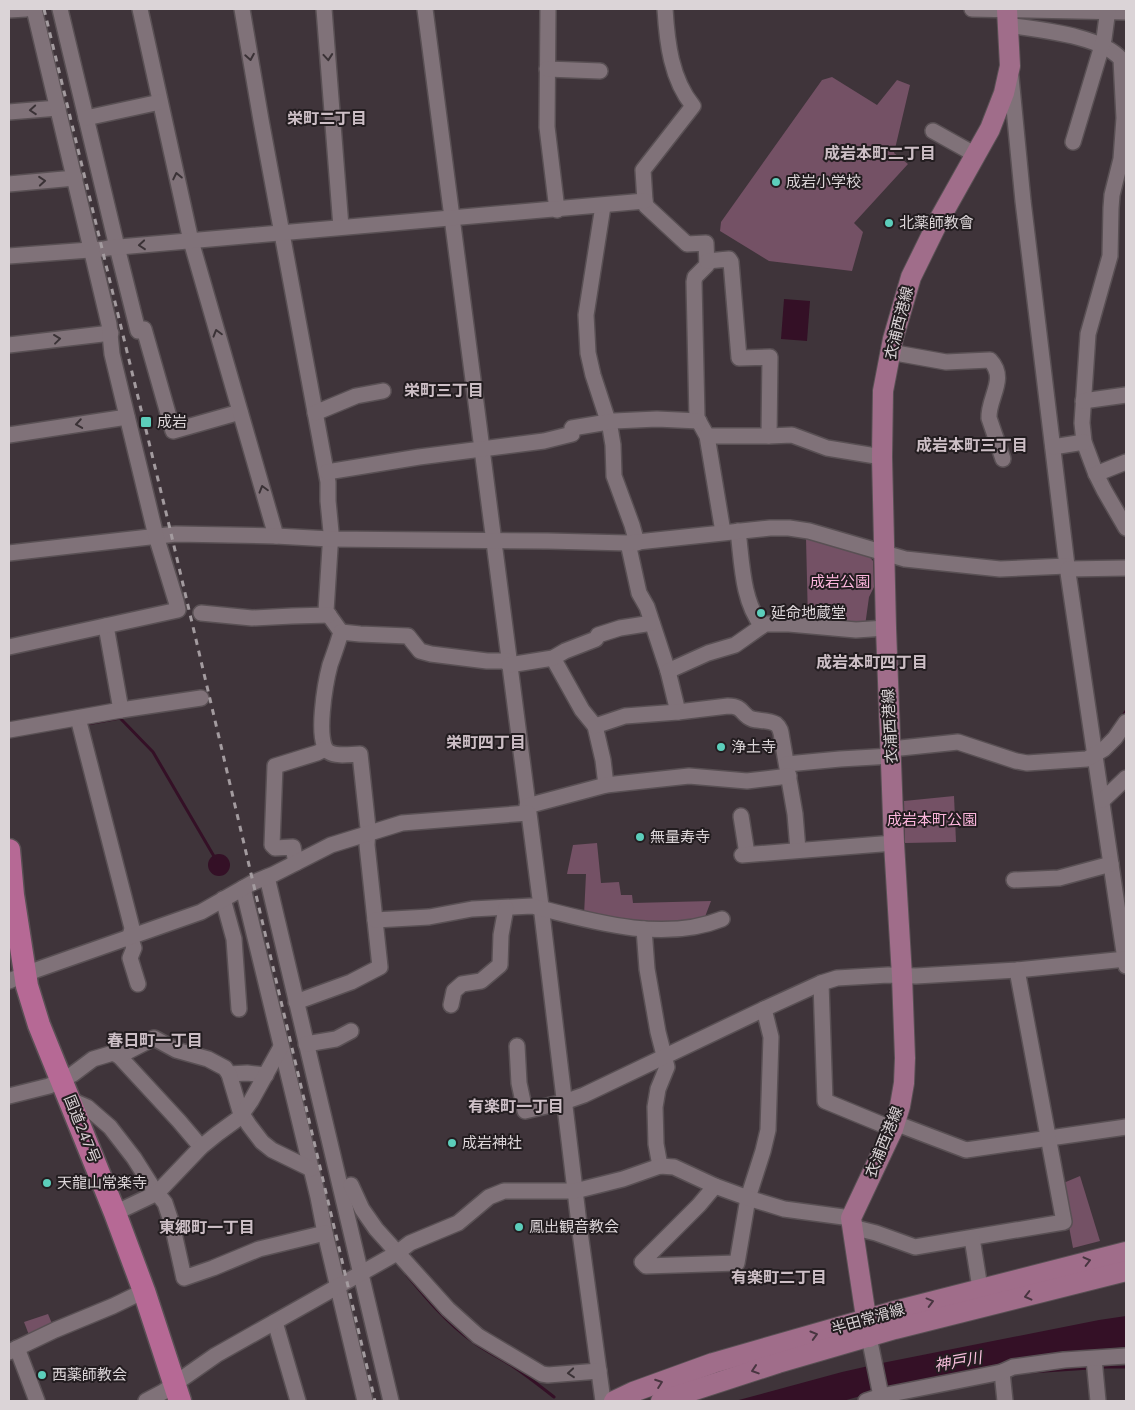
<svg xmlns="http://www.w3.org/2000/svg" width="1135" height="1410" font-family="'Nunito Sans','Noto Sans JP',sans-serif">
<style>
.green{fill:#745165}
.water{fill:#341026}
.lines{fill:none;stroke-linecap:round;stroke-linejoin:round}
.stream{stroke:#341026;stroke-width:3}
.minor-casing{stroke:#595054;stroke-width:18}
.major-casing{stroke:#595054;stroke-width:22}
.highway-casing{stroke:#595054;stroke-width:25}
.minor{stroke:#807279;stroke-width:15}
.major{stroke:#a06d8a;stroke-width:20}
.highway{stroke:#b66995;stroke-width:22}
.rail{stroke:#a39b9f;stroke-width:3;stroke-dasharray:6 6;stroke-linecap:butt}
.oneway{stroke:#3a3236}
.oneway2{stroke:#483540}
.poi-dot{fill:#5ccebb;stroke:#231d20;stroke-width:2}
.labels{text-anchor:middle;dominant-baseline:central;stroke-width:4;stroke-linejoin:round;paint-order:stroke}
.poi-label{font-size:15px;fill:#dbd4d7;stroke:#231d20;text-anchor:start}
.street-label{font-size:15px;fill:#dbd4d7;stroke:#231d20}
.park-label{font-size:15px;fill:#fcb6dc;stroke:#231d20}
.neighbourhood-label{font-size:16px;font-weight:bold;fill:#cdbfc6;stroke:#231d20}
.water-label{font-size:16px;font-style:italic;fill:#f7bedc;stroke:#231d20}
</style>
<rect width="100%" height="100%" fill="#3f343a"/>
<!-- green -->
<g class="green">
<polygon points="832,77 877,105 897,80 910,85 894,153 908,164 854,223 863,232 852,271 769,261 720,231 721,222 822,80"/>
<polygon points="806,538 819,540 868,555 873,561 874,587 869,597 865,626 808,622"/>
<polygon points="954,796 956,842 905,843 904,801"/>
<polygon points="597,843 601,883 619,882 621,895 632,895 633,903 711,901 703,922 643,925 584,915 586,874 567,874 573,845"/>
<polygon points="1080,1176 1100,1241 1073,1248 1061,1184"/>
<polygon points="48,1314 53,1326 29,1335 24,1322"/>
</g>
<!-- water -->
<g class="water">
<polygon points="784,299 810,301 807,341 781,339"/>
<circle cx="219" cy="865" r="11"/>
<polygon points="1126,1316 1126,1347 1062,1353 1005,1364 871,1393 843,1401 735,1401 842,1372 882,1363 1099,1320"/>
</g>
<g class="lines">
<!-- stream -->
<g class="stream">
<polyline points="1122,718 1126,711"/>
<polyline points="87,724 120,718 153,752 215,858"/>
<path d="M407,1275C427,1299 447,1323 472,1341C484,1350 498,1357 511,1365C526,1375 540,1386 554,1397"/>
<polyline points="1098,1367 1126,1367"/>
<polyline points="1030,1372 1090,1368"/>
</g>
<defs>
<g id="minor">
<polyline points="60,9 117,247 138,331 144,329 173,431 240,412"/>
<polyline points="140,9 191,241 276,536"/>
<path d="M242,9L261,120L328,482V501L331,532L326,611L341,632C338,643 334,654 330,665C326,680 314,744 329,752C337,757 351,754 360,754L368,828L367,845L380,967L351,982L296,1002"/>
<polyline points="324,9 341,227"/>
<polyline points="425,9 482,449 542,914 580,1232 603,1401"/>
<polyline points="548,9 547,127 557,210"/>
<path d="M665,9C667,42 671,79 693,106L643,170L645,201L646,206L687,244L706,243L707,265L695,277L694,282L697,418L707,436L723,532"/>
<polyline points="972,9 1126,12"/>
<polyline points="9,10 26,9"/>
<path d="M1008,25C1039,30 1100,35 1121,59L1124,118L1121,159L1112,195L1111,208L1110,256L1088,334L1082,423L1084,442L1096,474L1104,490L1126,528"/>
<polyline points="547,69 600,71"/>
<polyline points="1011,77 1023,201 1067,566 1126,966"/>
<polyline points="9,112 58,108"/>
<polyline points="86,118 160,102"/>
<polyline points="933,131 976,155"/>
<polyline points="1073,142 1104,39 1108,9"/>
<polyline points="9,184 75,178"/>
<polyline points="603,206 586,315 588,353 593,375 610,427 613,445 614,476 632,525 637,543"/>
<polyline points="9,256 103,249 108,248 645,201"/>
<polyline points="707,261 729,259 731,262 739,358 770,357 769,436"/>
<polyline points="9,345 111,333"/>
<path d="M890,352L946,362L990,360C1008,379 988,397 989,418L1003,459"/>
<polyline points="1083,401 1126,395"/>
<polyline points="315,413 356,396 383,391"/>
<polyline points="9,435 127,417"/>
<polyline points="707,436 769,436 792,435 827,448 882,457"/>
<polyline points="1053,447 1084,442"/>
<polyline points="327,472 419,457 544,441 572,434 572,428 614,421 657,419 699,421"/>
<polyline points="1096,474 1126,462"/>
<path d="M738,531C742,562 742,601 762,626"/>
<polyline points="628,543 639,593 647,607 668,671 678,712"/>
<polyline points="9,553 176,534 276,536 330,539 548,541 628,543 770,528 789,528 809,531 905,559 1000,569 1067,566"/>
<polyline points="1068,569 1126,568"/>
<polyline points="201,613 252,618 292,616 329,615"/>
<polyline points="106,626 121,710"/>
<polyline points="341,632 360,634 408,636 420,651 431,654 487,661 509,661"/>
<polyline points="9,647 178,610 176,601 156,536 112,354 109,324 34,9"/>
<polyline points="553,658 582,710 595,726 603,760 606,785"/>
<polyline points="509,665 553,658 565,651 596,639 598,635 620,628 652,623"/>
<polyline points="668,671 708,653 735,645 765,624 789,624 856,630 886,628"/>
<polyline points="78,718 132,928 130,936 134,948 130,958 138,984"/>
<path d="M595,726L625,716L678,712L728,706C744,706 741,715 752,719C759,721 769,720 776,724C781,728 781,733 782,739L795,814L798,850"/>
<polyline points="9,730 121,710 201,698"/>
<polyline points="891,749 958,742 1016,761 1027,763 1087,759 1104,749 1115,738 1126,722"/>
<polyline points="787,764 840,759 892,756"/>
<polyline points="1103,800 1126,778"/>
<polyline points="527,806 606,785 689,776 747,781 789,776"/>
<polyline points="741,816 747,854"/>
<polyline points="742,855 894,843"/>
<polyline points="296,863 293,847 275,848 272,845 275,766 317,753 325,749"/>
<polyline points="267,877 391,1401"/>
<polyline points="1014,880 1059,878 1111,864"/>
<polyline points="243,888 318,1197 325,1233 365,1401"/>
<polyline points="223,899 234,939 239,1009"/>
<path d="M375,920L429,917L472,909L532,906C590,921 663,943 722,919"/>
<polyline points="644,929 647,969 658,1032 667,1067 658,1089 655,1107 656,1144 660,1166"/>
<polyline points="9,981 36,970 201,912 252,883 274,874 331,845 402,823 528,813"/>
<polyline points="821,983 825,1101 893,1129"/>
<polyline points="451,1005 454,991 462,984 481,981 500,965 501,935 506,908"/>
<polyline points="306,1044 336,1039 351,1031"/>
<polyline points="517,1046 519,1083 525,1111 564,1102 584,1095 764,1009 821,983 837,978 888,975 916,976 1017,970 1126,959"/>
<polyline points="119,1056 179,1121 201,1147"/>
<polyline points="229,1074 247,1073 266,1075"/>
<polyline points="9,1096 49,1086 73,1074 93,1059 113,1053 119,1056 154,1038 176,1050 208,1059 225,1068 229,1074 240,1111 249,1125 262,1142 272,1150 311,1169"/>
<polyline points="71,1100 87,1107 110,1127 134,1158 153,1188 165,1203 172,1224 184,1278 213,1268 259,1249 325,1233"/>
<polyline points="895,1123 966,1150 1126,1127"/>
<polyline points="351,1185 362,1209 376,1229 448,1309 478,1336 542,1374 548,1375 599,1371"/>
<polyline points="715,1186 699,1205 642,1262 646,1266 737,1263 748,1198 763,1151 768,1130 771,1037 764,1009"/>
<polyline points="115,1213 157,1193 201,1147 217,1134 239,1118 251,1101 281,1047"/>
<polyline points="852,1227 876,1233 915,1247 1064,1222 1017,970"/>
<polyline points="972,1238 980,1288"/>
<polyline points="275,1322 298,1401"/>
<polyline points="869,1337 882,1401"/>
<polyline points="17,1348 37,1401"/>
<polyline points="9,1352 55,1330 113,1306 144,1291"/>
<polyline points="1094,1359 1098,1401"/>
<polyline points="1002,1372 1005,1401"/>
<polyline points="146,1401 163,1392 216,1355 397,1253 410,1243 458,1223 489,1197 504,1191 575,1191 623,1179 660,1166 674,1167 715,1186 748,1198 784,1209 851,1218"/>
<polyline points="866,1401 881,1396 1002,1372 1013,1367 1064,1360 1126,1356"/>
</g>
<g id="major">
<polyline points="869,1337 851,1218 893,1129 900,1106 904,1083 905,1058 902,976 894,843 886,628 882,457 883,391 893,339 911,277 939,220 990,129 1004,93 1010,66 1007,9"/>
<polyline points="614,1401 633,1392 713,1363 891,1312 1126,1252"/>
<polyline points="661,1401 778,1363 895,1329 1126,1271"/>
</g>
<polyline id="highway" points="9,850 13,895 27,986 39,1025 115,1213 144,1291 180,1401"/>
</defs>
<!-- minor casing -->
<use href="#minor" class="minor-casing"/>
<!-- major casing -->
<use href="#major" class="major-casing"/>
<!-- highway casing -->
<use href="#highway" class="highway-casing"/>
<!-- minor -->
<use href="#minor" class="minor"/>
<!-- major -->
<use href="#major" class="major"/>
<!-- highway -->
<use href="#highway" class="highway"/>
<!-- rail -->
<polyline class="rail" points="44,9 170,529 375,1401"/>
</g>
<!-- one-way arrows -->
<defs><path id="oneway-chevron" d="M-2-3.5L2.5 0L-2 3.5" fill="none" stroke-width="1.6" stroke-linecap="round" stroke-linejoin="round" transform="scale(1.25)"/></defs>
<g class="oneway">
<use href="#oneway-chevron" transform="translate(250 57) rotate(80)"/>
<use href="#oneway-chevron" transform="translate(328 57) rotate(85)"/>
<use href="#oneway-chevron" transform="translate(33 110) rotate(176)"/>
<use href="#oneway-chevron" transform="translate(177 176) rotate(-102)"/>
<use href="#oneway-chevron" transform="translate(42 181) rotate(-5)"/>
<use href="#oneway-chevron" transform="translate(142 245) rotate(175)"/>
<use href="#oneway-chevron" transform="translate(217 333) rotate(-106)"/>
<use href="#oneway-chevron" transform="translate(57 339) rotate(-7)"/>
<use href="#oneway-chevron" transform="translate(79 424) rotate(171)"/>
<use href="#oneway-chevron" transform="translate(263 489) rotate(-106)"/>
<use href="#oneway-chevron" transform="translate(571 1373) rotate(175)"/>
</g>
<g class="oneway2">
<use href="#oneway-chevron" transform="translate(1087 1261) rotate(-14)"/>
<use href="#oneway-chevron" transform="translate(1028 1296) rotate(166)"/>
<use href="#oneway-chevron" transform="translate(930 1302) rotate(-15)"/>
<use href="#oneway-chevron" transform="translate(814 1335) rotate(-16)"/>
<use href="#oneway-chevron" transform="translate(755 1370) rotate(162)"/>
<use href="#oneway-chevron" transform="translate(659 1383) rotate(-20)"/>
</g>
<!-- markers -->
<g class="poi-dot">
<circle cx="776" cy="182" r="5"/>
<circle cx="889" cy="223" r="5"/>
<rect x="140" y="416" width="12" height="12" rx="2.5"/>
<circle cx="761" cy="613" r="5"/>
<circle cx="721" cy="747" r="5"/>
<circle cx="640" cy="837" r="5"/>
<circle cx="452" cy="1143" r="5"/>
<circle cx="47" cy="1183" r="5"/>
<circle cx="519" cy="1227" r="5"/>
<circle cx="42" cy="1375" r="5"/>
</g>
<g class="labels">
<!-- poi labels -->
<g class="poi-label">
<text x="786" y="182">成岩小学校</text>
<text x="899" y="223">北薬師教會</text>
<text x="157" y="422">成岩</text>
<text x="771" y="613">延命地蔵堂</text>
<text x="731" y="747">浄土寺</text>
<text x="650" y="837">無量寿寺</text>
<text x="462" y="1143">成岩神社</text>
<text x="57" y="1183">天龍山常楽寺</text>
<text x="529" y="1227">鳳出観音教会</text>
<text x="52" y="1375">西薬師教会</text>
</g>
<!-- street labels -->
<g class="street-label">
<text transform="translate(899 323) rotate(-76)">衣浦西港線</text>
<text transform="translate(890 726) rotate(-93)">衣浦西港線</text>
<text transform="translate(82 1129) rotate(68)">国道247号</text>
<text transform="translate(884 1142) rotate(-68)">衣浦西港線</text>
<text transform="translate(868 1319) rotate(-16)">半田常滑線</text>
</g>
<!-- park labels -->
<g class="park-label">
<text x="840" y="582">成岩公園</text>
<text x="932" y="820">成岩本町公園</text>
</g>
<!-- neighbourhood labels -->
<g class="neighbourhood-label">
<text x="327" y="119">栄町二丁目</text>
<text x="880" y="154">成岩本町二丁目</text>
<text x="444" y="391">栄町三丁目</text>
<text x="972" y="446">成岩本町三丁目</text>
<text x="872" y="663">成岩本町四丁目</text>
<text x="486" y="743">栄町四丁目</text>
<text x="155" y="1041">春日町一丁目</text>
<text x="516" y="1107">有楽町一丁目</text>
<text x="207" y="1228">東郷町一丁目</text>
<text x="779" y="1278">有楽町二丁目</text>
</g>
<!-- water labels -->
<g class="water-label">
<text transform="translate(958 1362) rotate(-10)">神戸川</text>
</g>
</g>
<!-- border -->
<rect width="1135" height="1410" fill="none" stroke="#dbd4d7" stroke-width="20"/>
</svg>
